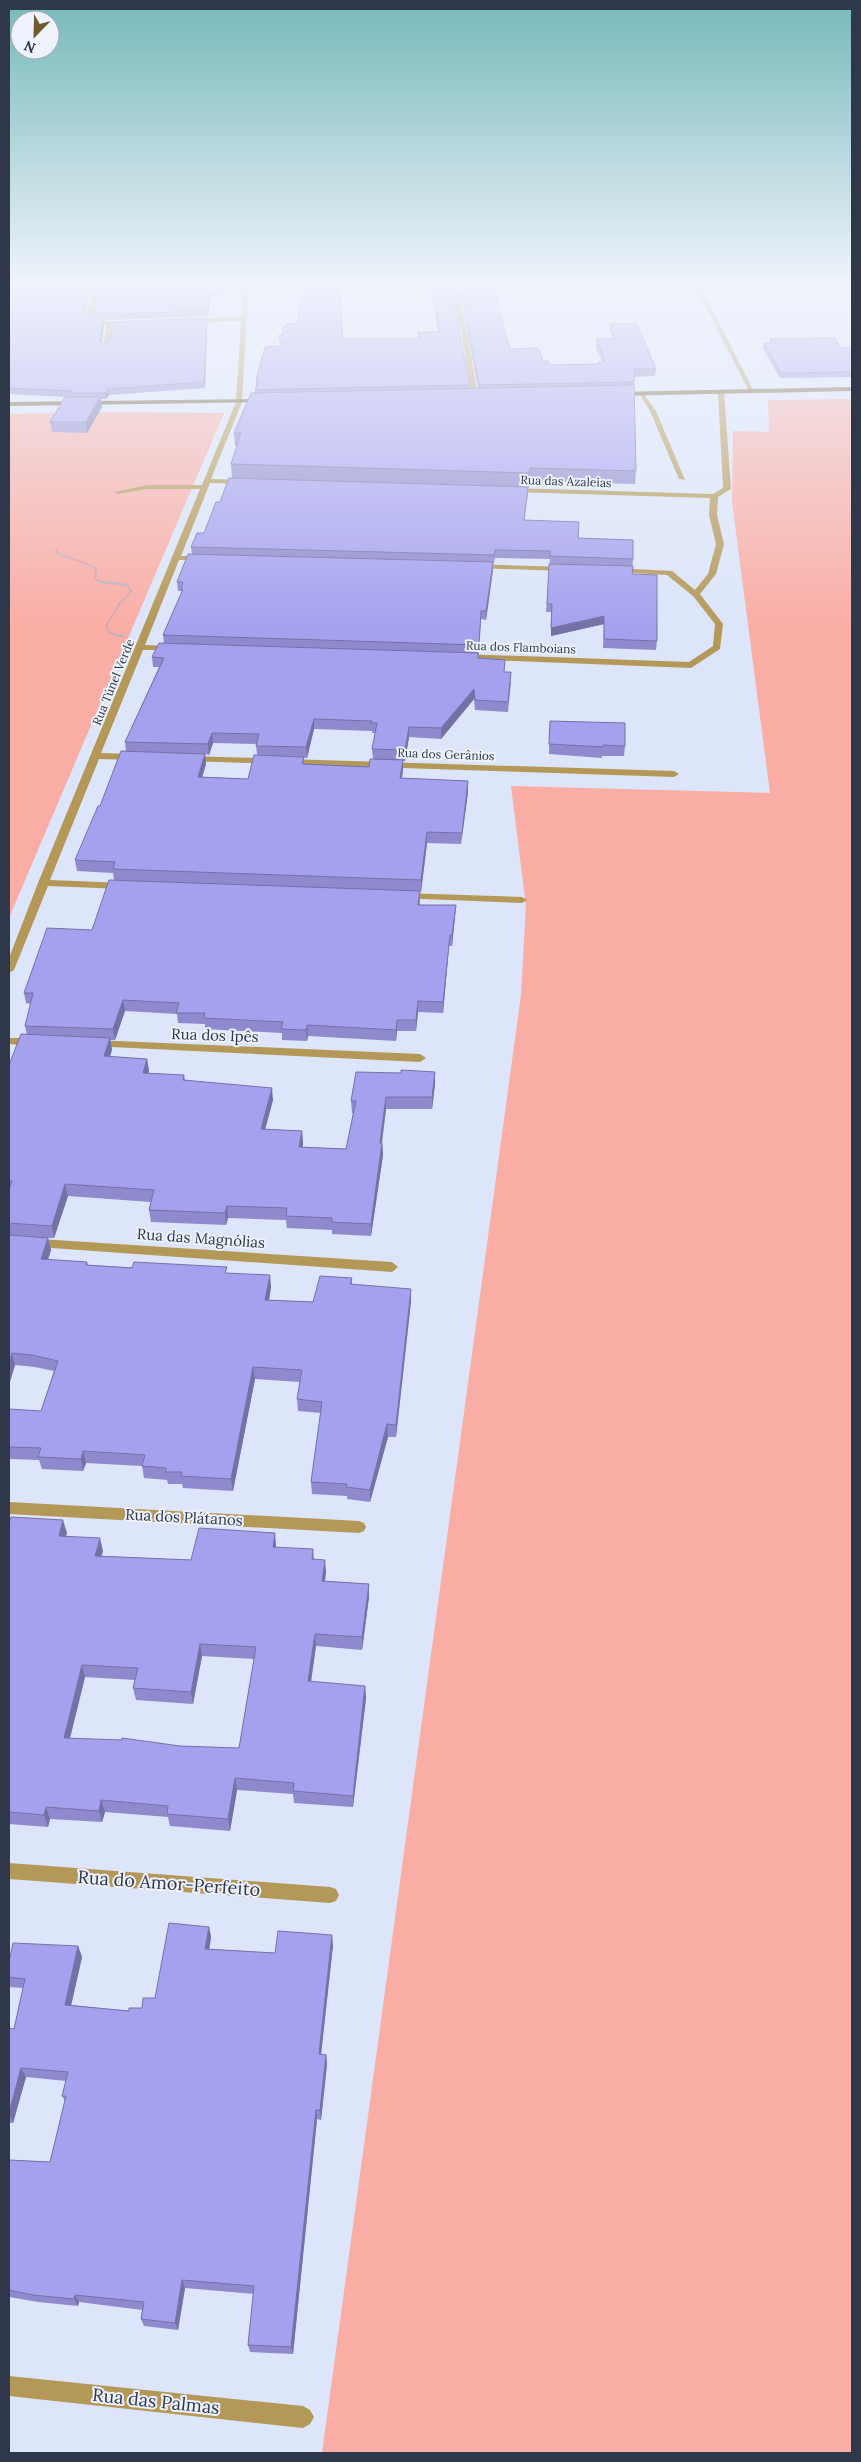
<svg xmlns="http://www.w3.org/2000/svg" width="861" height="2462" font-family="Lora,serif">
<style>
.green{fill:#faada5}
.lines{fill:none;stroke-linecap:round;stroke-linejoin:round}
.path{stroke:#a1a9bd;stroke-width:2;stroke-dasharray:1 1;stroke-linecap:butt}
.minor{fill:#b49858;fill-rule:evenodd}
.major{fill:#705c30;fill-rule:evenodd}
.wall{fill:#8f8ace;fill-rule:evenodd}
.shaded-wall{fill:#7471a7}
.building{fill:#a6a1ef;stroke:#7471a7;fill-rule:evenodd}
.labels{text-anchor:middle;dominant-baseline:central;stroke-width:4;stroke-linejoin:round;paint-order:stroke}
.far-street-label{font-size:12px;fill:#2f374a;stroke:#eef2fc}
.street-label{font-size:15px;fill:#2f374a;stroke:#eef2fc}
.near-street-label{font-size:18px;fill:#2f374a;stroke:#eef2fc}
</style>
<rect width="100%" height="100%" fill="#dce5f9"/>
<!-- green -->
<g class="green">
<polygon points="852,399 852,2453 322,2453 521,995 526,906 511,786 770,793 732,502 733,431 769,432 768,400"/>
<polygon points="103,412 224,413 9,918 9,414"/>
</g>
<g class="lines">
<!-- path -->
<path class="path" d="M57,549L56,552C69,560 84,560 96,569L95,578L101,582L127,585L131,591L120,603L106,626L110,633L124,637"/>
<!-- minor -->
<g class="minor">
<polygon points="243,283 249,283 242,402 211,479 244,480 248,482 244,484 210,483 181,556 202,556 206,558 202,560 179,560 145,645 173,646 177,648 173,650 143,650 101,753 134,754 139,757 134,760 99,759 50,880 123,883 128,886 123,889 48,886 14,970 9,973 9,958 38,883 200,489 148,489 118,494 114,492 148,485 202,485 236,402 241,321 190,323 187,321 190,319 241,317"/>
<polygon points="693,283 699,283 754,392 749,391"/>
<polygon points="94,286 97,288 92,318 109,322 130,321 133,323 112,326 109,347 106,349 103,347 106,325 86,319 91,288"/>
<polygon points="457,301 460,303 468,336 478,397 475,399 472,397 462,336 454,303"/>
<polygon points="721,390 724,392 731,489 718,497 717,515 724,544 716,574 700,594 723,624 720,649 691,668 460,659 459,657 463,654 689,662 713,646 715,624 693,596 667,575 616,572 612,570 616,568 672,571 695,590 708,574 716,544 709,515 710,498 512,492 508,490 512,488 713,494 723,488 718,392"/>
<polygon points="639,393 643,393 656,411 685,480 679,479 650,411"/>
<polygon points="473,564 564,567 568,569 564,571 476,568 473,568"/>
<polygon points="189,756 674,771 679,774 674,777 186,761 184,759"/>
<polygon points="403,893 522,897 527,900 522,903 399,898 398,896"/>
<polygon points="9,1038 34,1038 40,1042 34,1046 9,1044"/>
<polygon points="94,1040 420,1054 426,1058 420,1062 90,1046 88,1044"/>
<polygon points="9,1237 392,1262 398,1267 392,1272 9,1245"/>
<polygon points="9,1502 359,1521 364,1523 366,1527 364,1531 359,1533 9,1514"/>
<polygon points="9,1863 330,1887 336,1889 339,1895 336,1901 330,1903 9,1879"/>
<polygon points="9,2376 303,2406 310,2410 314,2417 310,2424 303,2428 9,2396"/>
</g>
<!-- major -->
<g class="major">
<polygon points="852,387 852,391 617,396 614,394 617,392"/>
<polygon points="265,399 267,400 267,402 9,406 9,402"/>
</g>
</g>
<!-- wall -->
<g class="wall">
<polygon points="9,283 225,283 224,297 210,297 208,316 109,320 94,317 93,311 97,287 93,284 89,288 85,314 103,321 104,326 102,342 104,345 207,324 205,388 109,395 106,399 101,399 102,407 87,433 52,432 50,422 67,397 9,394"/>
<path d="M493,286L510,349L543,361L550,365L598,364V362H602L596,347L597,339H613L610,332V324L656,369L655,376L634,377L636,471L635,484L529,481V487L232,478L231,464L237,446H235L234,433L255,393V390L256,386V380L280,346L279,335L343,339H418V332H438L432,296V288ZM456,299L462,303L478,388H470L453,302Z"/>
<polygon points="770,339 841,348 852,348 852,377 780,378 763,348 764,343 770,343"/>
<path d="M528,494L524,520L578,538L633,559L632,574L657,641L656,650L603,648L604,624L551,636V612H546L550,559L495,558L494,563H493V570L486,620L481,619L478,658L504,672L511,682L508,712L475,710L474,699L441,739L409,737L405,761H403V770L402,778L468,792L461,844L427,843L421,892L420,891V905H456L455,916L452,946H449L443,1013L418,1012L416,1031H397L396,1041L308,1036L307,1041L282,1040V1033L205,1029V1024L178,1023L177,1014L125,1011L115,1040H110L112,1050L110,1057L147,1059L149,1071L148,1073L184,1075L185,1080L273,1100L265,1129L302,1131L303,1144L302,1147L346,1149L353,1113H352L351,1101L401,1073L435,1072V1084L432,1109H386L382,1143L383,1155L371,1236L332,1234V1230L287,1228L286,1220L228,1218L226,1225L151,1222L149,1210L151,1202L68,1196L54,1238H48L51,1250L48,1260L87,1262L88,1265L227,1273L271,1287L269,1300L313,1302L352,1278V1284L411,1301L396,1437H388L370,1502L347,1499V1496L312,1494L311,1482L321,1413L298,1411L297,1399L300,1382L255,1379L233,1491L183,1488L182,1484H168L167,1480L144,1478L142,1466L86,1463L83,1471L42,1469L39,1460L9,1459V1409L41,1411L54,1371L35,1367L15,1365L9,1385V1065L27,1035L25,1026L31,1004L26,1003L24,993L92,930L114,880L113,873L77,871L75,860L126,751L125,742L159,667H153L152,657L164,643L163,635L182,592V591H178L177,582L192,554L191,547L204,533ZM314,729L372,731V733H376L372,749L373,759L369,767L304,764V758H307ZM213,743L256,744L257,755L248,779L202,777L206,764L205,754L209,755Z"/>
<polygon points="549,731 625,746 624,756 602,756 602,758 549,754"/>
<path d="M9,1523L67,1533L66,1536L103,1551L101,1556L191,1560L276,1545V1547L314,1559L326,1572L325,1581L369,1584V1597L362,1650L316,1646L311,1682L365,1686L366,1698L353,1807L294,1803L293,1794L237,1790L230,1831L170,1826L168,1817L105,1812L102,1822L50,1819L48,1827L9,1824ZM202,1656L254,1659L239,1748L180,1746L70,1738L85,1677L135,1680L133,1688L136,1700L193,1704Z"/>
<polygon points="209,1927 211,1937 209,1949 275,1953 333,1945 321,2054 326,2055 327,2064 321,2120 317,2119 293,2354 250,2352 248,2345 254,2294 185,2288 178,2330 144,2326 141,2319 142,2310 79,2302 78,2306 38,2302 9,2297 9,2160 50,2162 65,2101 62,2096 66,2081 26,2077 13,2123 9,2123 9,2028 14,2029 23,1988 9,1987 9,1962 78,1946 82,1957 71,2005 129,2011 142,2008 155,1998"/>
</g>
<!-- shaded-wall -->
<g class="shaded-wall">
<polygon points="88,283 93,283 93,284 89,288 84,319 83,313"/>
<polygon points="209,291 210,297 208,316 208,311"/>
<polygon points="456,292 456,299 452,303 452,296"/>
<polygon points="207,318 207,324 205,388 204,382"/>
<polygon points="103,321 104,326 101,347 100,341"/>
<polygon points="108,389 109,395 106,399 106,393"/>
<polygon points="100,397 102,407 87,433 86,422"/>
<polygon points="493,562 493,570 486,620 486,611"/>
<polygon points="604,616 604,624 551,636 551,628"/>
<polygon points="474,689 474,699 441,739 441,728"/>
<polygon points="314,719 314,729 307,758 306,747"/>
<polygon points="409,727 409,737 405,761 405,750"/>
<polygon points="212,733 213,743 209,755 208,744"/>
<polygon points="205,754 206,764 199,788 198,777"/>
<polygon points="403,760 403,770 400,789 400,778"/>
<polygon points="468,781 468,792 461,844 462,833"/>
<polygon points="427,832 427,843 421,892 421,880"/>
<polygon points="456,905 455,916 452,946 452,935"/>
<polygon points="450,935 449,946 443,1013 443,1002"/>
<polygon points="123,1000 125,1011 115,1040 113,1029"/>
<polygon points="418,1001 418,1012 416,1031 416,1020"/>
<polygon points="397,1020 397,1031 396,1041 396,1030"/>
<polygon points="307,1025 308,1036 307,1041 306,1030"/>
<polygon points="110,1038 112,1050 106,1068 104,1056"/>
<polygon points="147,1059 149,1071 145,1085 143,1073"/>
<polygon points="435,1072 435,1084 432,1109 432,1097"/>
<polygon points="272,1088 273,1100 262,1141 261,1129"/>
<polygon points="386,1097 386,1109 380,1155 380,1143"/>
<polygon points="302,1131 303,1144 300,1159 299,1147"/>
<polygon points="382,1143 383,1155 371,1236 371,1224"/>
<polygon points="65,1184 68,1196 54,1238 52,1226"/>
<polygon points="227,1206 228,1218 226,1225 225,1213"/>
<polygon points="48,1238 51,1250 44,1271 41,1259"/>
<polygon points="270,1275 271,1287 267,1312 265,1300"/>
<polygon points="411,1289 411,1301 396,1437 396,1425"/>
<polygon points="12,1353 15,1365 9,1385 9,1363"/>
<polygon points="253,1367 255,1379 233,1491 231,1479"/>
<polygon points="387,1424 388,1437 370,1502 370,1490"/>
<polygon points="83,1451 86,1463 83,1471 81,1459"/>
<polygon points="63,1520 67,1533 62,1548 59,1536"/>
<polygon points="275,1533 276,1545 274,1560 273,1547"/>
<polygon points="100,1538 103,1551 98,1568 95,1556"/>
<polygon points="313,1549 314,1561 312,1559"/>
<polygon points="325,1560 326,1572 323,1594 322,1581"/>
<polygon points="369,1584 369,1597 362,1650 362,1637"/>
<polygon points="315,1634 316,1646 309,1694 308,1681"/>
<polygon points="200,1644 202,1656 193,1704 191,1692"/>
<polygon points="82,1665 85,1677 67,1750 64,1738"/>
<polygon points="365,1686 366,1698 353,1807 353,1796"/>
<polygon points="235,1778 237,1790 230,1831 228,1819"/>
<polygon points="101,1800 105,1812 102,1822 99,1811"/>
<polygon points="46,1807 50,1819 48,1827 44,1815"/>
<polygon points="209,1927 211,1937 208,1959 205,1949"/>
<polygon points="332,1935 333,1945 320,2064 319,2054"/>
<polygon points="78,1946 82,1957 69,2015 65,2005"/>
<polygon points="326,2055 327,2064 321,2120 320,2110"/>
<polygon points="21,2068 26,2077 13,2123 9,2113"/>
<polygon points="316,2110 317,2119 293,2354 291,2347"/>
<polygon points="182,2280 185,2288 178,2330 175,2323"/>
<polygon points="75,2295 79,2302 78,2306 74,2299"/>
</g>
<!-- building -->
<g class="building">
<polygon points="9,283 88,283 83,313 103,321 100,341 104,345 110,341 113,322 207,318 204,382 108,389 106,393 71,393 72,391 9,388"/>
<polygon points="98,283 224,283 223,291 209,291 208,311 108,314 93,311"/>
<polygon points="317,283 339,283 343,339 419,339 418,332 440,332 432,288 493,286 510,349 538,348 543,361 548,361 550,365 599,364 598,362 605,362 597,339 616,339 610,324 637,324 656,369 634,369 634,382 479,385 462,295 456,292 452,296 470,385 255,390 259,380 256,380 265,347 281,346 279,335 283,335 283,327 286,327 286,324 297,324 304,285 317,285"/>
<polygon points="835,338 841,348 852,348 852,372 781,373 764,343 772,343 770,339"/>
<polygon points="634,385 636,471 530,468 529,473 231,464 241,433 234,433 251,393"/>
<polygon points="65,397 100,397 86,422 50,422"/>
<polygon points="229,478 528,487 524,520 579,522 578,538 633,540 633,559 550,556 550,551 495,550 494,555 191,547 197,533 204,533 216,502 220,502"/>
<polygon points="188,554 493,562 486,611 481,611 479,645 163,635 183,589 181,589 183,582 177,582"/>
<polygon points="549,564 633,566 632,574 657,575 657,641 604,639 604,616 551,628 552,604 547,604"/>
<polygon points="159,643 478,653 478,658 505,660 504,672 511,672 508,702 475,700 474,689 441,728 409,727 405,750 372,749 377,723 371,723 372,721 314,719 306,747 256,746 259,734 212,733 208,744 125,742 164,658 152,657"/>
<polygon points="550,721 625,723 625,746 603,745 603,747 549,744"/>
<polygon points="121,751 205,754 198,777 248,779 254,755 304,757 302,764 369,767 370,759 403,760 400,778 468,781 462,833 427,832 421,880 113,869 115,862 75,860 98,806 100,806"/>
<polygon points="109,880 420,891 418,905 456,905 452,935 450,935 443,1002 418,1001 416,1020 397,1020 396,1030 307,1025 306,1030 281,1029 283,1022 204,1018 205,1013 176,1013 179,1003 123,1000 113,1029 25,1026 33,993 24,993 47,928 92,930"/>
<polygon points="21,1034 110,1038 104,1056 147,1059 143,1073 184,1075 183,1080 272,1088 261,1129 302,1131 299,1147 346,1149 356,1101 351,1101 356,1072 401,1073 401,1070 435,1072 432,1097 386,1097 380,1143 382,1143 371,1224 332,1222 332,1218 286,1216 287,1208 227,1206 225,1213 149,1210 154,1190 65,1184 52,1226 9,1223 9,1190 12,1181 9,1181 9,1065"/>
<polygon points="9,1235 48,1238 41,1259 87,1262 86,1265 132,1268 134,1262 227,1267 225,1273 270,1275 265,1300 313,1302 320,1276 352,1278 350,1284 411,1289 396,1425 387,1424 370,1490 346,1487 347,1484 311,1482 322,1402 297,1399 302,1370 253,1367 231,1479 181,1476 182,1472 166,1472 166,1468 142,1466 145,1455 83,1451 81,1459 38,1457 41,1448 9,1447 9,1409 41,1411 58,1361 32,1355 12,1353 9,1363"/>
<path d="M11,1517L63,1520L59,1536L100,1538L95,1556L191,1560L199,1528L275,1533L273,1547L313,1549L312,1559L325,1560L322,1581L369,1584L362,1637L315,1634L308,1681L365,1686L353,1796L293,1791L294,1783L235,1778L228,1819L167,1814L168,1806L101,1800L99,1811L46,1807L44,1815L9,1812V1523ZM200,1644L256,1647L239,1748L180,1746L122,1738V1740L64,1738L82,1665L138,1668L133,1688L191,1692Z"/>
<polygon points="169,1923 209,1927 205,1949 275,1953 278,1931 332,1935 319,2054 326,2055 320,2110 316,2110 291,2347 248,2345 254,2286 182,2280 175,2323 141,2319 144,2302 75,2295 74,2299 33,2295 9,2290 9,2160 50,2162 66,2096 62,2096 68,2072 21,2068 9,2113 9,2028 14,2029 25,1979 9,1977 9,1962 13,1943 78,1946 65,2005 129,2011 129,2008 142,2008 143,1998 155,1998"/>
</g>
<!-- sky -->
<linearGradient id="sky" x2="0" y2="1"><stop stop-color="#76b9b9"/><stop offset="0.45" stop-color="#eff3fc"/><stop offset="1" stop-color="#eff3fc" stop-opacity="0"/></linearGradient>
<rect width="861" height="628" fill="url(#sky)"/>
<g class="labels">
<!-- far-street labels -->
<g class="far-street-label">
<text transform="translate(566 481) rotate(2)">Rua das Azaleias</text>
<text transform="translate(521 647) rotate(2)">Rua dos Flamboians</text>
<text transform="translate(113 682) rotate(-68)">Rua Túnel Verde</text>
<text transform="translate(446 754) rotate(2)">Rua dos Gerânios</text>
</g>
<!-- street labels -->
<g class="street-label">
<text transform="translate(215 1035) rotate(2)">Rua dos Ipês</text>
<text transform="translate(201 1238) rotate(4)">Rua das Magnólias</text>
<text transform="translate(184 1517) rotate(3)">Rua dos Plátanos</text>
</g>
<!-- near-street labels -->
<g class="near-street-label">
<text transform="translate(169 1883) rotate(4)">Rua do Amor-Perfeito</text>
<text transform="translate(156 2401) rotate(6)">Rua das Palmas</text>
</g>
</g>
<!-- border -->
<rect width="861" height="2462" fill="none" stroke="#2f374a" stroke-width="20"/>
<!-- north arrow -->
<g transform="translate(35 35) rotate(203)"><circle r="24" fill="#eef2fc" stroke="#a2a7b5"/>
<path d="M0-4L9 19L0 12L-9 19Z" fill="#6f5a29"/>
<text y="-8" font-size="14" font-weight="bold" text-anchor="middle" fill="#2f374a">N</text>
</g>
</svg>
